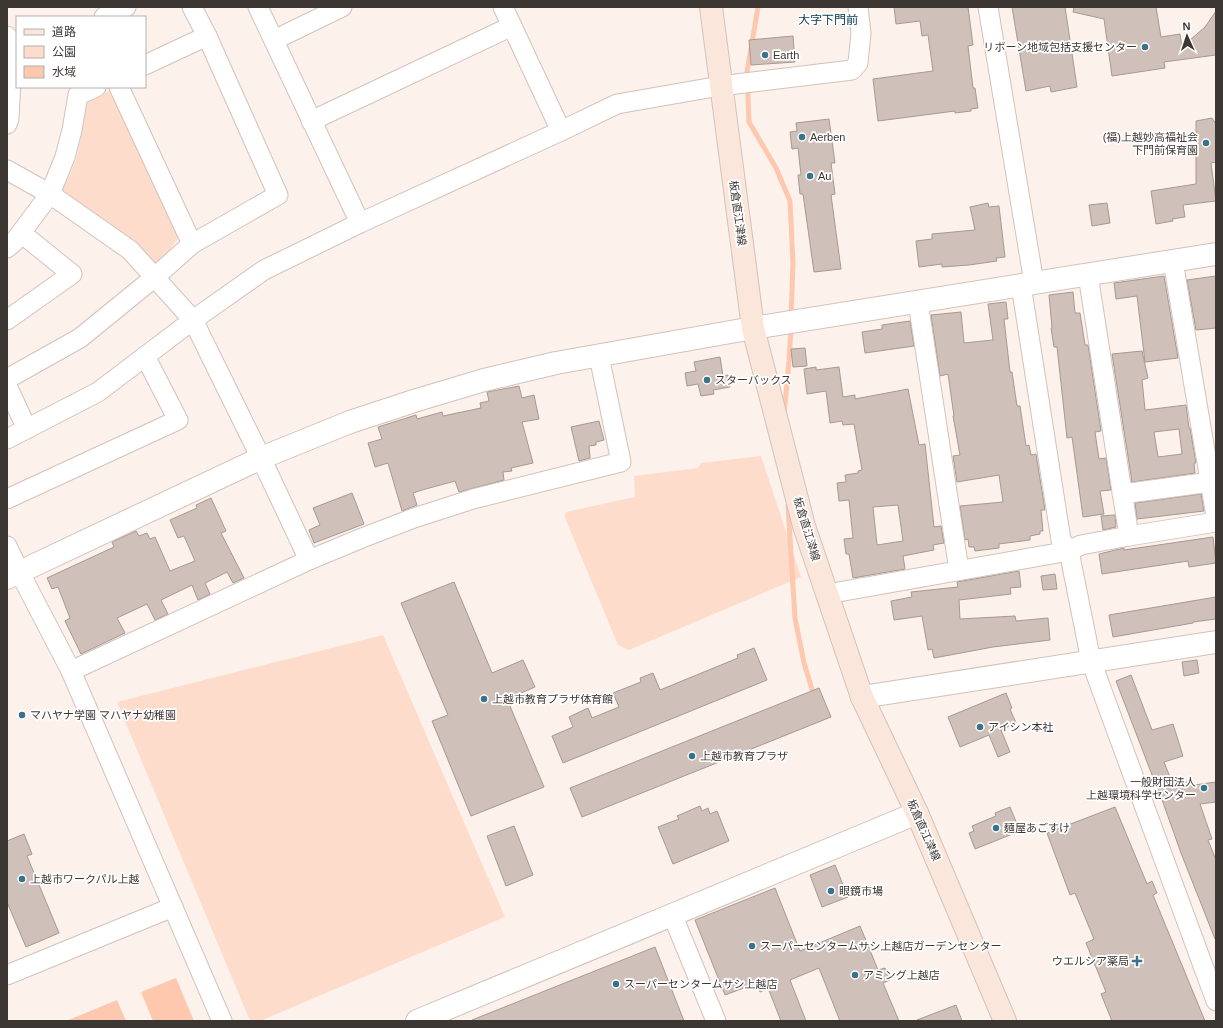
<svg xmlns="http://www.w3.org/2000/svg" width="1223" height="1028" font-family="Arial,'Noto Sans JP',sans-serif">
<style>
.green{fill:#fedccb}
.water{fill:#fdc8ad}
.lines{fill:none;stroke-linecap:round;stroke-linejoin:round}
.stream{stroke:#fdc8ad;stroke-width:5}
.building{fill:#cfc0b9;stroke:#a79992;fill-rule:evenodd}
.minor-casing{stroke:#d1c2bb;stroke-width:21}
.tertiary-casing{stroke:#d1c2bb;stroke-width:24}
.secondary-casing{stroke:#d1c2bb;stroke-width:24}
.minor{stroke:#fff;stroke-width:19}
.tertiary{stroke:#fff;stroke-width:22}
.secondary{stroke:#fae6db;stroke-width:22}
.poi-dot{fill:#38728b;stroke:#fff;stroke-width:1.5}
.labels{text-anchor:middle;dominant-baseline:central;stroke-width:3.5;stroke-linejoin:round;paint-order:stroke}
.poi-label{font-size:11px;fill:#3d3734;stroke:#fff;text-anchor:start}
.street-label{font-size:11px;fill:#3d3734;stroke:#fff}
.neighbourhood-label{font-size:12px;fill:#03384a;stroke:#fff}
</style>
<rect width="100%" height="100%" fill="#fdf1eb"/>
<!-- green -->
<g class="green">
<polygon points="109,91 113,92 179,237 159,265 157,266 62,191 63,186 70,175 77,156 84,121 84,108 86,102 106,92"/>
<polygon points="761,456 801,577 629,650 618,645 565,518 565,515 566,512 635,497 634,476 698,468 701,463"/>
<polygon points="383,635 505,917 260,1021 250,1021 117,702"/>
</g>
<!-- water -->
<g class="water">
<polygon points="176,978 194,1021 153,1021 141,992"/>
<polygon points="117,1000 126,1021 66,1021"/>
</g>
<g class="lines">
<!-- stream -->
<g class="stream">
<polyline points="758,7 747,72 749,122 776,168 790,201 793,263 791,317"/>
<polyline points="784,415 789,361 791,327"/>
<polyline points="788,505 795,618 804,663 814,696"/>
</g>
</g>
<!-- building -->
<g class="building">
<polygon points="894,7 968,7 973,45 968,46 973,88 975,88 978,108 971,109 971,111 955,113 955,111 878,121 873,79 933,71 928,35 922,36 920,21 896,24"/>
<polygon points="1012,7 1065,7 1077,87 1051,92 1050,86 1026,91"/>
<polygon points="1074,7 1156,7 1161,37 1180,34 1182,47 1205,27 1216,11 1216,55 1164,62 1165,68 1112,76 1104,19 1073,12"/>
<polygon points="793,36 795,62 751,65 749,40"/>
<polygon points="1212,118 1216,124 1216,162 1211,163 1216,201 1183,205 1185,217 1172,219 1173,221 1156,224 1151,191 1196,184 1196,121"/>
<polygon points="829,119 835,163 831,163 835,194 831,195 841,269 814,272 803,194 800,194 798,175 801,175 798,148 792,149 790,132 797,131 796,123"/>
<polygon points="988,203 989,207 999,206 1005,257 996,258 997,261 969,265 942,267 942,264 919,267 916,241 932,239 932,234 975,230 970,207"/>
<polygon points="1107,203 1110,223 1092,226 1089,205"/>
<polygon points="1164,276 1178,358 1145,362 1137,296 1116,299 1114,283"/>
<polygon points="1216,276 1216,328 1196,330 1187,280"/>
<polygon points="1073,292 1075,313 1080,313 1085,345 1088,345 1101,431 1095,432 1099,459 1106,458 1111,490 1100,491 1104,514 1083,517 1072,437 1067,438 1057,347 1054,347 1051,328 1052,328 1049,295"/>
<polygon points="1006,302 1008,319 1004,319 1010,372 1012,372 1017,406 1020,406 1026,446 1029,445 1031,455 1036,454 1045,510 1041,510 1043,531 1040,531 1040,534 1030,536 1030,540 999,544 999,548 975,551 974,547 969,547 968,539 965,540 960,506 1003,502 999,475 957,482 953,456 960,455 953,416 954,416 948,374 940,376 931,315 961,312 964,343 993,340 988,304"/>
<polygon points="910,321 914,346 865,353 862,332 882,329 882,325"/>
<polygon points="805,348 807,366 793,367 791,349"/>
<path d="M1142,351L1148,378L1142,380L1145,410L1186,405L1189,428H1190L1196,463H1194L1195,473L1132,482L1112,354ZM1179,429L1182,454L1158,457L1154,432Z"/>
<polygon points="720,357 723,376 728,375 730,387 713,390 714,394 701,396 698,384 687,386 685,373 696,371 694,362"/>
<path d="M816,367V370L839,367L843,397L855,395V399L908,389L919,445L925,444L934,527L941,526L944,543L933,545L934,550L903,556L905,569L853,578L849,554H846L844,539L853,538L849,500L839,501L837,483L846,482L845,475L858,473V471L862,470L854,424L843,425L842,421L830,423L826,391L807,394L804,369ZM898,505L903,541L877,545L873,507Z"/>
<polygon points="519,386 522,398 534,395 539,419 522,422 533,463 511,468 512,471 503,472 504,480 459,492 455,481 422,490 413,493 417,505 402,511 388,463 375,467 368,443 382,439 378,427 416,415 417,419 442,412 443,416 481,408 480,403 489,401 487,392"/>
<polygon points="599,421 604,440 596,442 596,445 589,446 590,458 579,461 571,427"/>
<polygon points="352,493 364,524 314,543 309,530 320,525 313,508"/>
<polygon points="1201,494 1204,511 1137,519 1135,503"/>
<polygon points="211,498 226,531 221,533 244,578 233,583 227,572 205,583 210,594 198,600 192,585 161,600 168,614 155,620 147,604 117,618 125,633 81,654 65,621 70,618 58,587 52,589 47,578 114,547 112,542 136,531 139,536 147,533 150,539 155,537 170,571 195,561 184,536 178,538 170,520 197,508 196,505"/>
<polygon points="1115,515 1116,527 1103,530 1101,516"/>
<polygon points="1213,537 1216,563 1189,567 1188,561 1102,574 1099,554 1124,548 1124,550"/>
<polygon points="1019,571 1021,587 1010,588 1011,594 959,600 960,619 1015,616 1016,621 1048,618 1050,640 993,647 934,658 932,649 928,650 922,616 894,620 891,601 912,597 911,592 958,587 957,582"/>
<polygon points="1055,574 1057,589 1043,590 1041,576"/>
<polygon points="454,582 492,673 523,660 535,687 507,699 544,787 471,816 432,721 448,715 401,603"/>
<polygon points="1216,597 1216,619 1193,622 1193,623 1113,637 1109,615"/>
<polygon points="754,648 767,680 563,763 552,736 573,727 569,717 588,708 592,718 619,707 613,693 641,682 640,678 653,673 660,690 738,658 737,655"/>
<polygon points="1197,660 1199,673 1184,676 1182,662"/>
<polygon points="1131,675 1152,730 1173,724 1183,756 1164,762 1174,787 1192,780 1194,785 1216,782 1216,802 1200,804 1212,839 1208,840 1216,860 1216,939 1215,939 1181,853 1155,780 1154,780 1116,681"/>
<polygon points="819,688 831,717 582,817 570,788"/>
<polygon points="1006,693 1012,708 1010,709 1016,723 1001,730 1010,752 998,757 989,735 960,747 948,717"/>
<polygon points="700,806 702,811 708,808 710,814 717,811 729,841 673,864 658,827 679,819 677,816"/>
<polygon points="1010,807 1020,831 975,849 969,833 974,831 972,826 996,816 995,813"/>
<polygon points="1115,807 1147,884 1152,881 1157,893 1153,895 1205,1021 1112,1021 1101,994 1106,992 1086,943 1094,939 1075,893 1070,895 1047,833"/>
<polygon points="514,826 533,875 506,886 487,836"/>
<polygon points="24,834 32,854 27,856 59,933 26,947 7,902 7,841"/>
<polygon points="835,865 848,897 822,907 810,875"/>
<polygon points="775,888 800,951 860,926 878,970 885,968 890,980 883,983 899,1021 840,1021 819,968 790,980 806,1021 781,1021 768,988 760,992 757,983 725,995 695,920"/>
<polygon points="655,947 684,1021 472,1021 472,1020"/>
<polygon points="956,1005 962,1021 917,1021 917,1020"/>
</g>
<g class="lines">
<defs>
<g id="minor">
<polyline points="258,7 360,223"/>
<polyline points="503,7 561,131"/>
<polyline points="988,7 1034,283"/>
<polyline points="104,17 126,7"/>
<polyline points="7,36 12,59 9,119 7,124"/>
<polyline points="274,40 342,7"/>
<polyline points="145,65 207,36"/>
<polyline points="119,87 192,244"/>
<polyline points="311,121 512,26"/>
<polyline points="7,170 50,194 130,250 193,320 261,458 309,560"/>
<polyline points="7,248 14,242 50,194 65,157 72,130 78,95 96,87"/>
<polyline points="1173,261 1216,516"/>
<polyline points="1088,275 1129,536"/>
<polyline points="1021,285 1061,540 1069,551 1091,661 1216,1001"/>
<polyline points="918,302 959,570"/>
<polyline points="7,320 72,274 21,233"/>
<polyline points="7,379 80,338 155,277 192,244 278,195 207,36 192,7"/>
<polyline points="7,386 27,429"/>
<polyline points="7,439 98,392 193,320 264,270 360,223 561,131 617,104 720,86 852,70 858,63 861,33 858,7"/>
<polyline points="1122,494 1211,482"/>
<polyline points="7,499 178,420 145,356"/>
<polyline points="7,546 20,573 71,671 222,1021"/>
<polyline points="827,594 1069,551 1081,545 1129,536 1216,522"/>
<polyline points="71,671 309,560 362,538 414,518 473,499 621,462 599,356"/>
<polyline points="672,914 716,1021"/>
<polyline points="7,975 173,907"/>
</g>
<g id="tertiary">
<polyline points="7,578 261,458 350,422 417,400 484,380 556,363 753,328 1216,254"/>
<polyline points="862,697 1216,642"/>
<polyline points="417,1021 917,813"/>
</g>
<polyline id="secondary" points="711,7 753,328 804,526 862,697 917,813 1005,1021"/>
</defs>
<!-- minor casing -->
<use href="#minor" class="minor-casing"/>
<!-- tertiary casing -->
<use href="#tertiary" class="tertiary-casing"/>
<!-- secondary casing -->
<use href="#secondary" class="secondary-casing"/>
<!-- minor -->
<use href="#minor" class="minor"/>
<!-- tertiary -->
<use href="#tertiary" class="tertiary"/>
<!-- secondary -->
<use href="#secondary" class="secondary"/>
</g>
<!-- markers -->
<g class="poi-dot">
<circle cx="1145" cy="47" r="4"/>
<circle cx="765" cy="55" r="4"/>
<circle cx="802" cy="137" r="4"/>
<circle cx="1206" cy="143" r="4"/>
<circle cx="810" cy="176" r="4"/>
<circle cx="707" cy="380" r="4"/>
<circle cx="484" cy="699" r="4"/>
<circle cx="22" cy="715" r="4"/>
<circle cx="980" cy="727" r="4"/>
<circle cx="692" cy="756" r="4"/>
<circle cx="1204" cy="788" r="4"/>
<circle cx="996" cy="828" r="4"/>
<circle cx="22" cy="879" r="4"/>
<circle cx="831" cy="891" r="4"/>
<circle cx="752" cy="946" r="4"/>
<path d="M1135 955h4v4h4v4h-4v4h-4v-4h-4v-4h4z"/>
<circle cx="855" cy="975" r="4"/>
<circle cx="616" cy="984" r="4"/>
</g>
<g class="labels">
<!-- poi labels -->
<g class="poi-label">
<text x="1137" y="47" text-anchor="end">リボーン地域包括支援センター</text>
<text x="773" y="55">Earth</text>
<text x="810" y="137">Aerben</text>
<text x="1198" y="137" text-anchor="end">(福)上越妙高福祉会<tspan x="1198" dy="13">下門前保育園</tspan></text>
<text x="818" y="176">Au</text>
<text x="715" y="380">スターバックス</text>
<text x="492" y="699">上越市教育プラザ体育館</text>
<text x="30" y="715">マハヤナ学園 マハヤナ幼稚園</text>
<text x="988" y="727">アイシン本社</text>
<text x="700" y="756">上越市教育プラザ</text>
<text x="1196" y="782" text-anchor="end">一般財団法人<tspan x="1196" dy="13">上越環境科学センター</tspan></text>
<text x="1004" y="828">麵屋あごすけ</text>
<text x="30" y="879">上越市ワークパル上越</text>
<text x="839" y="891">眼鏡市場</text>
<text x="760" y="946">スーパーセンタームサシ上越店ガーデンセンター</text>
<text x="1129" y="961" text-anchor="end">ウエルシア薬局</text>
<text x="863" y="975">アミング上越店</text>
<text x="624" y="984">スーパーセンタームサシ上越店</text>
</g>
<!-- street labels -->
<g class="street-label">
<text transform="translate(738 213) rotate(82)">板倉直江津線</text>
<text transform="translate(807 529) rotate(73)">板倉直江津線</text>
<text transform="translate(924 830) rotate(66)">板倉直江津線</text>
</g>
<!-- neighbourhood labels -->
<g class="neighbourhood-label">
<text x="828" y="20">大字下門前</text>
</g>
</g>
<!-- border -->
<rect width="1223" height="1028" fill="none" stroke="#3d3734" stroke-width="16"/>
<!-- legend -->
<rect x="16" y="16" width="130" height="72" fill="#ffffff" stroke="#b1afae"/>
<rect x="24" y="29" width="20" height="6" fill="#fae6db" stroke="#b1afae"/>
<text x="52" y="36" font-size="12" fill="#3d3734">道路</text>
<rect x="24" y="46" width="20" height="12" fill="#fedccb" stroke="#b1afae"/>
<text x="52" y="56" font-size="12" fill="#3d3734">公園</text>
<rect x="24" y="66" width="20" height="12" fill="#fdc8ad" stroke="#b1afae"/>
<text x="52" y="76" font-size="12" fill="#3d3734">水域</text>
<!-- north arrow -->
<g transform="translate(1187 36) rotate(357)" stroke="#ffffff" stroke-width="3" paint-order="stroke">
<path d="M0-3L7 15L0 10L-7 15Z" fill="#3d3734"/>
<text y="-6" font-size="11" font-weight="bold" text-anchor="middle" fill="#3d3734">N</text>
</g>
</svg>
